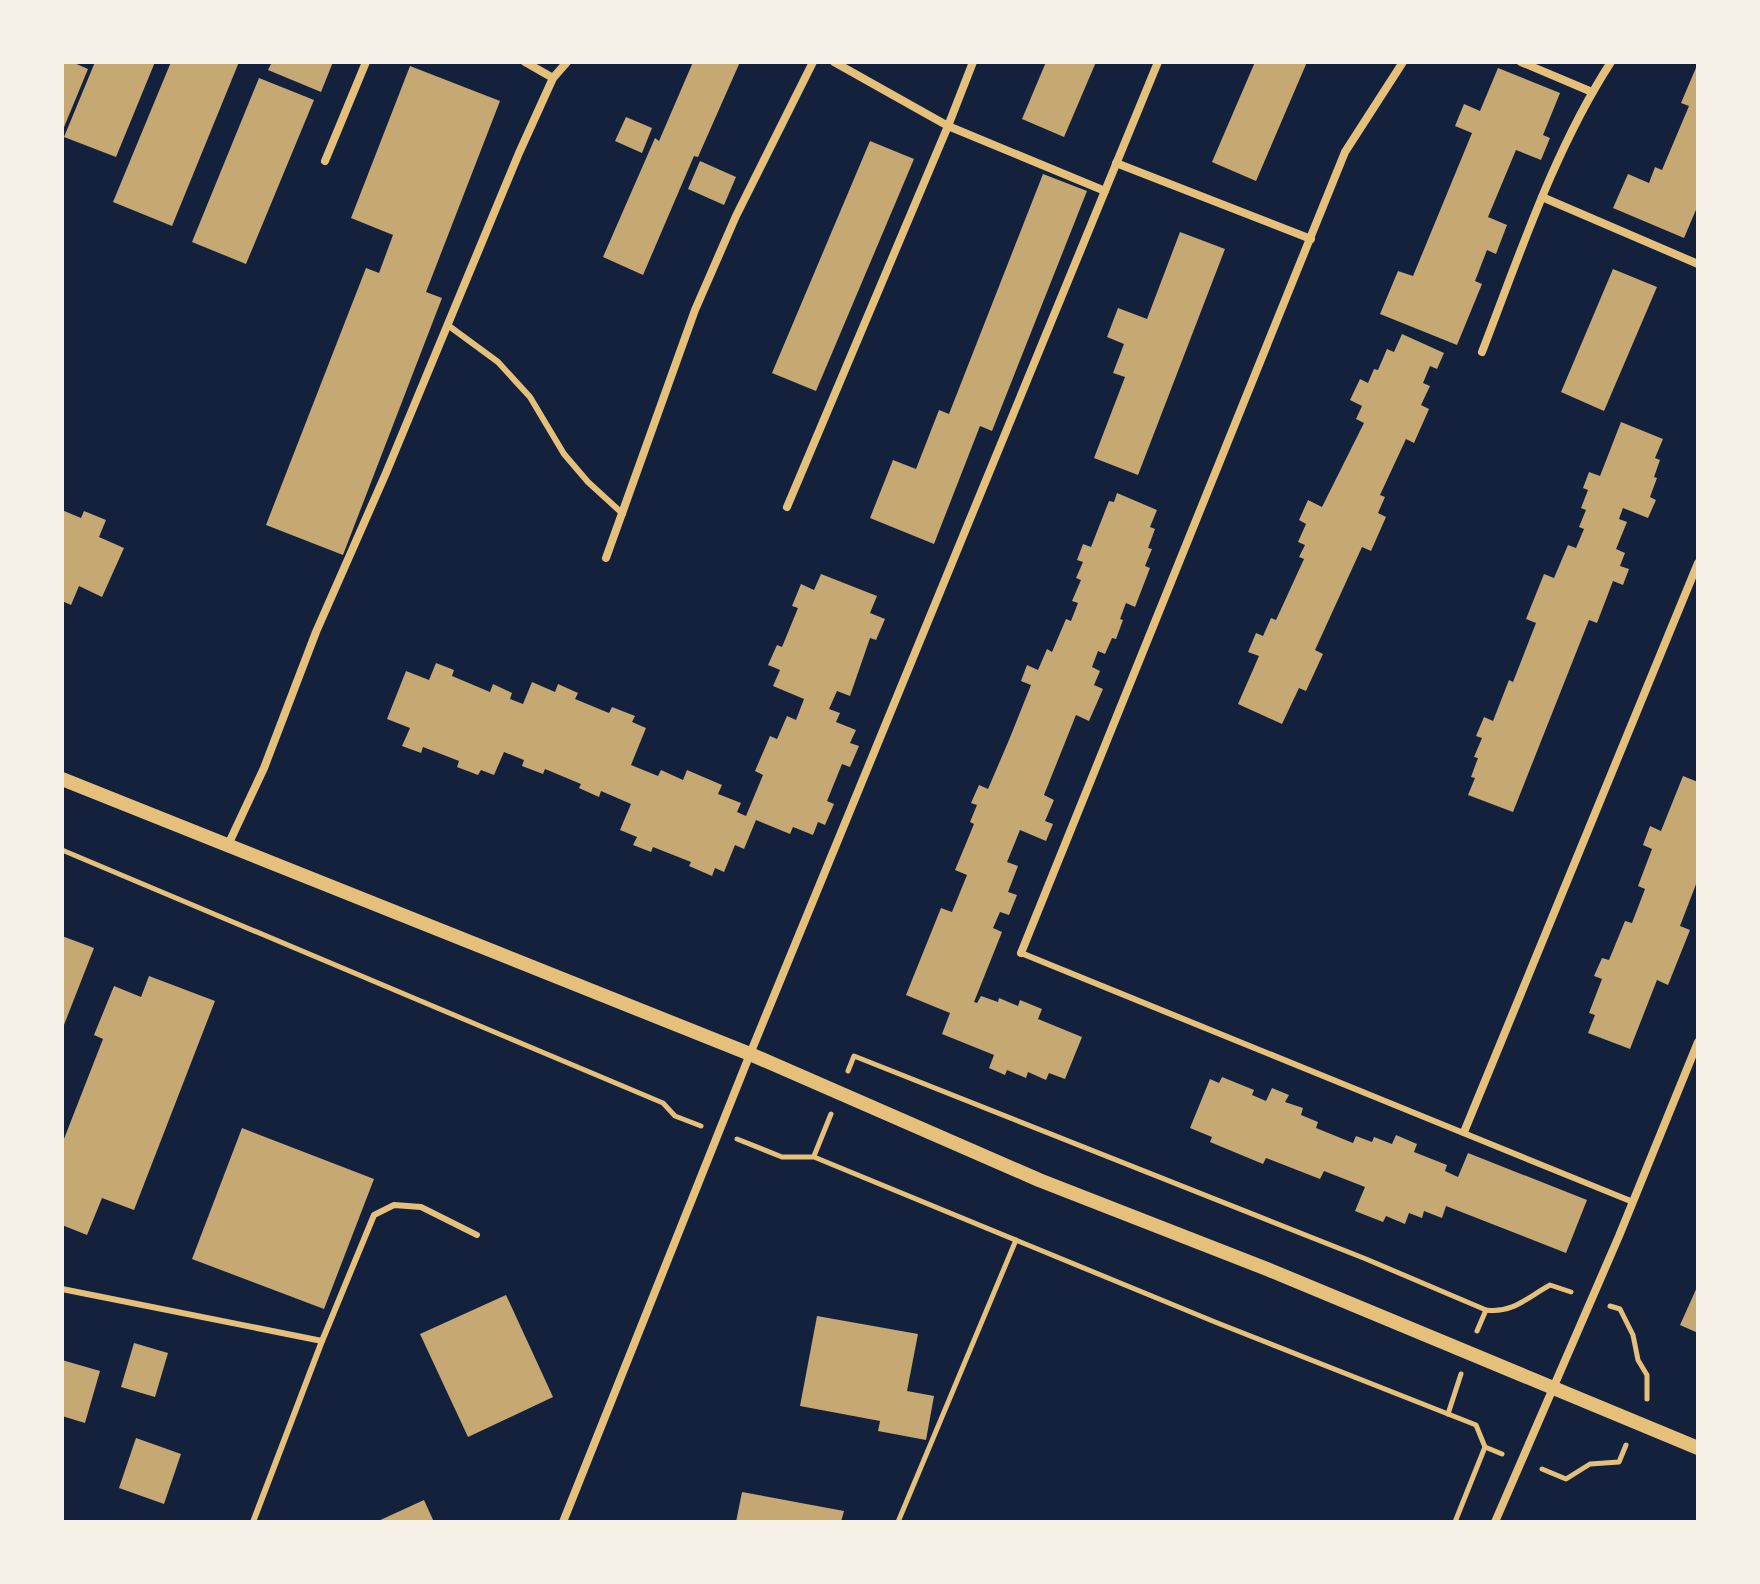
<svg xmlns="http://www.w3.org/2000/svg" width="1760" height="1584" font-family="Figtree,sans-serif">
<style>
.building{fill:#c6a872}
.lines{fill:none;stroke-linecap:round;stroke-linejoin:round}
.path{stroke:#e5c07b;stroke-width:5}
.service{stroke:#e5c07b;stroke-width:6}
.minor{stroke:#e5c07b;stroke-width:8}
.tertiary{stroke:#e5c07b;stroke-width:14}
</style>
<rect width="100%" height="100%" fill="#14213d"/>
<!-- building -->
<g class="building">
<polygon points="62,62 72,62 88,69 62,132"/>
<polygon points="95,62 155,62 116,157 64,137"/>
<polygon points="171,62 239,62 172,226 113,202"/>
<polygon points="272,62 333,62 321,92 268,70"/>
<polygon points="693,62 740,62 698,157 694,156 643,275 603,257 655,138 659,141"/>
<polygon points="1046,62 1096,62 1064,137 1022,119"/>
<polygon points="1255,62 1307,62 1256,181 1212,162"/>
<polygon points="1698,63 1698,205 1684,238 1613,208 1628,174 1649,183 1655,167 1662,170 1689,106 1681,103"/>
<polygon points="410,66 500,101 426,292 442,298 343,555 266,525 366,268 379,273 393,235 351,218"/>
<polygon points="1498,68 1560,93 1543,135 1550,138 1541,160 1516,150 1488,217 1507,225 1496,254 1487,250 1475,281 1482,284 1457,345 1380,314 1398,271 1413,276 1472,133 1455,126 1464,104 1480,111"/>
<polygon points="259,78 314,100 246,264 192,242"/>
<polygon points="626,117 652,128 642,153 615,141"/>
<polygon points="870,141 914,159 816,391 772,373"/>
<polygon points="700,161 736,177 724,205 688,189"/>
<polygon points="1043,174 1087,191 992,431 980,426 934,544 870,518 893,460 916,469 939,410 949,414"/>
<polygon points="1180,232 1225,249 1138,475 1094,458 1125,377 1113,373 1124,344 1107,337 1118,308 1147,319"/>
<polygon points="1613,269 1657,287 1604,411 1561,392"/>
<polygon points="1402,334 1444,353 1437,369 1430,366 1423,383 1430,386 1421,405 1429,409 1414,443 1406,439 1380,495 1385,497 1378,513 1386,517 1371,551 1362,547 1315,650 1323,654 1306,691 1299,688 1282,724 1238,704 1259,656 1248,652 1256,633 1263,636 1271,618 1276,620 1304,559 1299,557 1305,545 1298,542 1306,524 1299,520 1308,500 1322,507 1364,423 1356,419 1362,406 1350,400 1360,379 1368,383 1374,369 1378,370 1387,349 1394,352"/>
<polygon points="1621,422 1663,439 1655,458 1660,460 1654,477 1657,478 1650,497 1656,500 1648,518 1623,508 1619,519 1627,522 1616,549 1625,553 1620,566 1629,569 1623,585 1613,581 1597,623 1589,620 1513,812 1468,795 1475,778 1471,777 1478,758 1474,757 1482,738 1476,736 1484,717 1493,721 1509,680 1513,682 1536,623 1526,619 1544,574 1554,578 1568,545 1576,548 1584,529 1579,527 1586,510 1581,508 1588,490 1583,488 1589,472 1600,476"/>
<polygon points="1117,493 1157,510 1150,527 1155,529 1148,548 1152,549 1145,566 1150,568 1135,607 1126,603 1120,619 1123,620 1116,639 1112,638 1105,654 1098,651 1092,667 1100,671 1094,685 1103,689 1089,721 1076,715 1044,795 1054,800 1045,821 1053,824 1046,841 1020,830 1007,862 1018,866 1008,892 1017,895 1009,915 1000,912 993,928 1002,932 974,1002 977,1003 981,996 998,1002 999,998 1018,1006 1020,1000 1042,1009 1038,1019 1082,1037 1065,1079 1049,1073 1046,1080 1028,1072 1026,1078 1007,1070 1005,1075 989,1068 994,1055 942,1034 950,1013 906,995 941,908 952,912 967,875 955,870 974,824 970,822 977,805 971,803 979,785 988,789 1009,740 1031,685 1021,681 1027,665 1038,670 1047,649 1052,652 1066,619 1071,621 1078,603 1072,601 1081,580 1076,578 1083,562 1077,560 1083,544 1091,547 1109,501 1114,502"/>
<polygon points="62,510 81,518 84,511 106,520 99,537 124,548 102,597 79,586 71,605 62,601"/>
<polygon points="821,574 877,596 870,613 885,619 876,640 870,638 850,696 837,691 829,709 840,713 836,722 856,730 850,743 859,746 850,767 842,764 827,801 834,804 825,825 818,822 813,835 793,827 790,834 756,820 744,849 735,845 724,872 715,868 712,876 689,866 691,862 653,847 651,852 633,845 637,837 620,830 631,804 601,791 599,797 579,788 581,784 545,769 543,774 522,766 524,760 504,752 494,775 481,770 478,775 457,767 459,761 423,747 421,753 402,746 410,728 387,719 406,671 429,680 436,663 454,670 452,676 490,692 493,684 512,693 510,699 523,704 532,682 555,692 558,684 578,693 575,699 609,713 612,707 635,716 632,722 646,728 631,765 658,776 661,770 683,780 687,770 722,785 718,794 741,803 737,812 746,816 763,775 755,771 770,736 777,739 787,716 796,720 804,699 773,686 780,670 768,665 777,645 782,647 798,608 792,606 801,584 814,590"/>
<polygon points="1683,776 1698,782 1698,879 1680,926 1690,930 1668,985 1657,980 1630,1049 1588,1033 1595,1015 1589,1013 1602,979 1594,976 1602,958 1609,960 1625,921 1632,923 1645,889 1638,886 1652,849 1643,845 1650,826 1661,831"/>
<polygon points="62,936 94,948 62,1030"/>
<polygon points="149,976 215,1001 134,1210 102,1198 87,1235 62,1225 62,1144 103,1039 94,1035 114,986 141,997"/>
<polygon points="1222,1077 1254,1090 1252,1095 1266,1101 1272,1088 1289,1095 1285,1102 1303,1108 1301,1115 1318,1122 1316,1128 1353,1143 1356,1136 1372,1142 1374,1137 1392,1144 1396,1135 1417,1144 1414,1152 1447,1165 1445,1171 1458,1177 1468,1153 1587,1200 1566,1253 1446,1206 1442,1218 1424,1211 1422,1218 1409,1213 1405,1224 1386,1216 1383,1222 1355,1211 1365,1187 1324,1171 1320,1179 1266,1158 1263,1164 1210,1142 1212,1137 1190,1128 1210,1079 1219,1083"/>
<polygon points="242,1128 374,1179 324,1309 192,1259"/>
<polygon points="1698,1285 1698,1333 1680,1325"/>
<polygon points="506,1295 553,1397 468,1437 420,1334"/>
<polygon points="817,1316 918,1334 907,1391 934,1396 926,1440 878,1431 880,1421 800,1406"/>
<polygon points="134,1343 168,1353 155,1397 121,1387"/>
<polygon points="62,1360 100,1371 85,1423 62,1416"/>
<polygon points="136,1438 181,1454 164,1504 119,1488"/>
<polygon points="742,1492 844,1511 841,1522 736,1522"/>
<polygon points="424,1500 434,1522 376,1522"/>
</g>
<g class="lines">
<!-- path -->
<g class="path">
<polyline points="62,850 663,1103 675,1116 701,1126"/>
<path d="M848,1071L854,1056L1366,1259L1486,1310C1512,1314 1528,1297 1550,1285L1571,1292"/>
<polyline points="737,1139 782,1157 814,1157 1215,1322 1476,1425 1485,1447 1455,1522"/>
<polyline points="814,1156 831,1114"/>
<polyline points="1610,1306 1620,1309 1633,1335 1638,1360 1647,1375 1647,1399"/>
<polyline points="1477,1331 1486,1310"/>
<polyline points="1448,1414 1461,1374"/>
<polyline points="1485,1447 1502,1454"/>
<polyline points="1542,1469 1566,1479 1590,1464 1619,1462 1626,1445"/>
<polyline points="898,1522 1016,1240"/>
</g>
<!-- service -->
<g class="service">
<polyline points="449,326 498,362 530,397 564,454 588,482 623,514"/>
<polyline points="1021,953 1633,1202"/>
<polyline points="62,1289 322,1341"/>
<polyline points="253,1522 322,1341 374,1215 394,1205 421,1207 477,1235"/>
</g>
<!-- minor -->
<g class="minor">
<polyline points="525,62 553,78"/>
<polyline points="834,62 948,126 1105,191"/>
<polyline points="1521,62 1592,92"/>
<polyline points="325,161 366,62"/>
<polyline points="1116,163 1311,239"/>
<polyline points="1542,197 1698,264"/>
<path d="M1482,352C1520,254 1554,150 1611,62"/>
<polyline points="787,507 948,126 973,62"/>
<polyline points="606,558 695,310 736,216 813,62"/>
<polyline points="228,845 264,768 316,632 386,473 519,153 553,78 567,62"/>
<polyline points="1021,953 1345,152 1403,62"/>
<polyline points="1464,1132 1698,563"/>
<polyline points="563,1522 750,1054 1158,62"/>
<polyline points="1495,1522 1619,1236 1698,1042"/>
</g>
<!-- tertiary -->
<polyline class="tertiary" points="62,779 750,1054 1039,1180 1267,1269 1698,1448"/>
</g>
<!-- border -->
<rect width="1760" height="1584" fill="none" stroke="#f6f1e7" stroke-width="128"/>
</svg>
